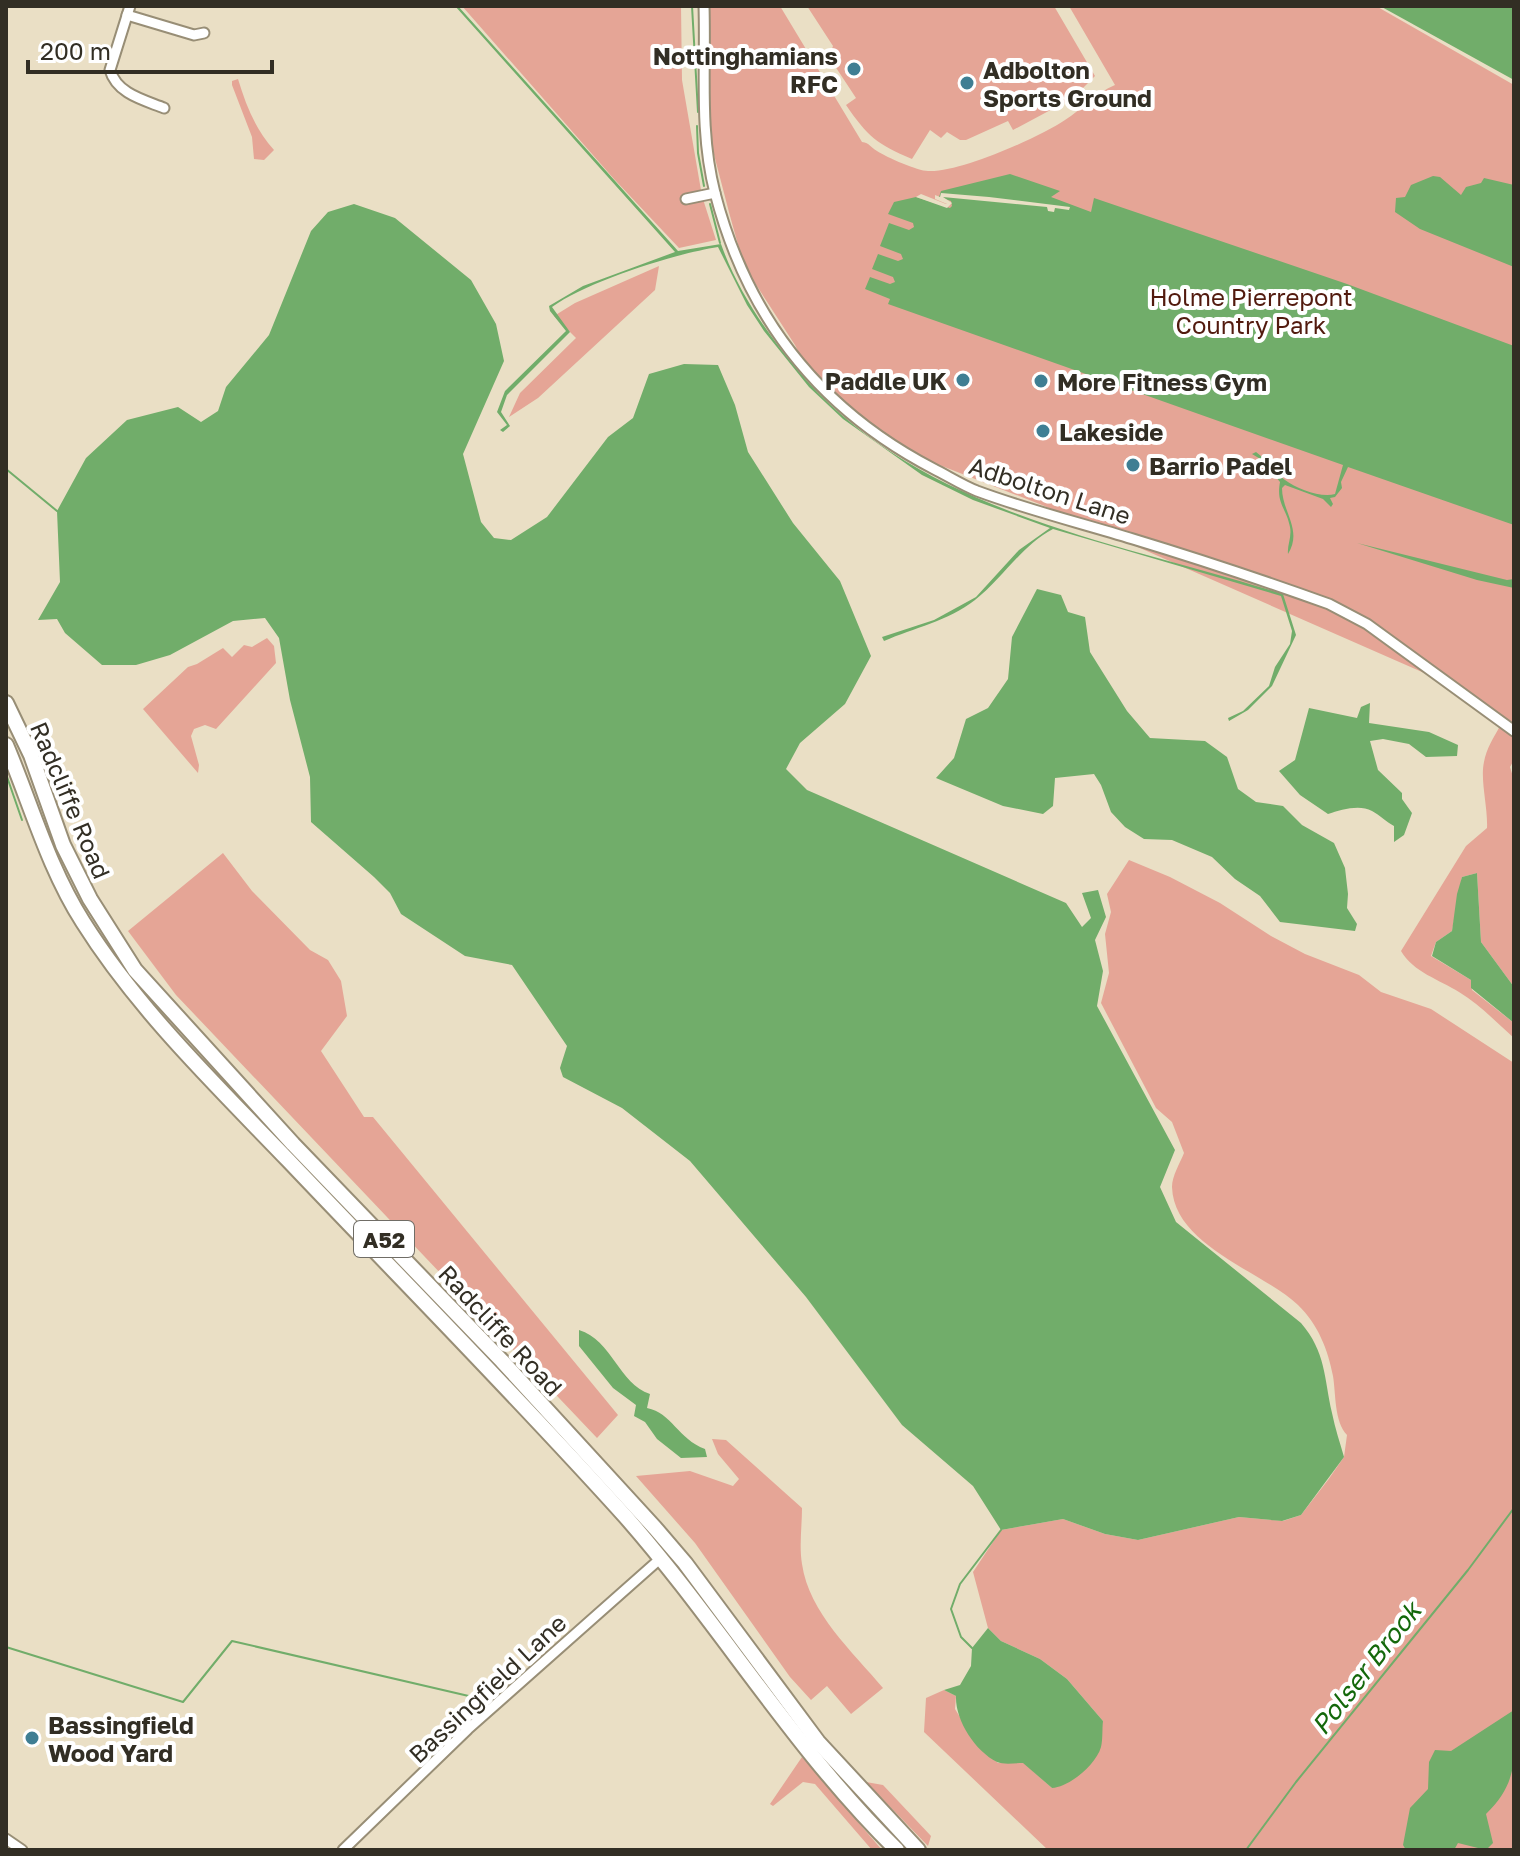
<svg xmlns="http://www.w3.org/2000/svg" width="1520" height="1856" font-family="'Golos Text',sans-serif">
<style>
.green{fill:#e5a596}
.water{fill:#71ad6a}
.pier{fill:#eadfc5}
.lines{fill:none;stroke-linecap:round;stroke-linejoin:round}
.stream{stroke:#71ad6a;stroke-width:2}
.minor-casing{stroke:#988e76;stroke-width:13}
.highway-casing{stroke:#988e76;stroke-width:18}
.minor{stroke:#fff;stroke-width:9}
.highway{stroke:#fff;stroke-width:14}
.poi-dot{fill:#3f7e93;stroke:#fff;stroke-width:3}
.labels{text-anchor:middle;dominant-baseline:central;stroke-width:8;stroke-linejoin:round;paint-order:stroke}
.shield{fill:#fff;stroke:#706d66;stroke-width:2}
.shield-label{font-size:22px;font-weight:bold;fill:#322e24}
.poi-label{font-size:24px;font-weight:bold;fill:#322e24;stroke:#fff;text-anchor:start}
.park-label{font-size:24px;fill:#521a0e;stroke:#fff}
.street-label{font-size:24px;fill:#322e24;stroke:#fff}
.water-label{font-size:26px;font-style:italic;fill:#14680b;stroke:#fff}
</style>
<rect width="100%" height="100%" fill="#eadfc5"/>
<!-- green -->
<g class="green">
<polygon points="462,6 681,6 682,80 702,196 716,240 679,248 614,179"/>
<path d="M707,6H780L862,142C870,143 870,147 877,151C886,157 918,171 928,171C959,173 1038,138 1065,120C1082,109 1096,93 1115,85L1069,6H1376L1514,85V726L1463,690L1042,505L896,448L807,369L795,345L744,266L730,216L712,147L706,95Z"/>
<path d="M807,6H1054L1095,76L1073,98L1013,130L1008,121L966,140H960L947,132L941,138L930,130L912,159C877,144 868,137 846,105L856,98L829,57L833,46Z"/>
<path d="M238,79C246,105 255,129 274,150L264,160L254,159L252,137L232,85V81Z"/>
<polygon points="659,266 655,290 538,398 509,417 520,393 576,338 554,316 575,303"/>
<polygon points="267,638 274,646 276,663 216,729 205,725 194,729 191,736 199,765 198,773 143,709 188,667 197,664 223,648 232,657 244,645 252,647"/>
<path d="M1500,726L1514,735V760L1510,767L1514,780V987L1481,942L1477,873L1462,877L1452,931L1436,942L1431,956L1471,980L1472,990L1514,1023V1038C1496,1022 1479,1004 1459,992C1440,980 1413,972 1401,951L1466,846L1487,828C1488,807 1480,780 1484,762C1486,749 1494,737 1500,726Z"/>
<polygon points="223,853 252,891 310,950 328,960 341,981 347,1016 321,1051 364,1117 373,1117 618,1415 597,1438 176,995 128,931"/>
<path d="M1129,860L1170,877L1220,903L1271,936L1305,954L1359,975L1381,992L1431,1009L1514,1063V1850H1048L924,1732L926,1698L944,1690L956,1696L955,1709L977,1745L998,1763H1024L1052,1788L1103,1721L1067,1679L1040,1659L1001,1641L988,1628L973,1572L1001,1530L1063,1519L1105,1534L1138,1540L1239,1517L1283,1521L1301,1515L1328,1480L1344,1457L1347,1435C1334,1421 1336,1394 1333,1376C1328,1350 1318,1324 1298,1305C1262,1271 1174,1246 1172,1187C1172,1176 1180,1163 1184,1153L1172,1122L1156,1108L1101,1003L1109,973L1105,934L1111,912L1107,894Z"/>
<path d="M712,1439L726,1440L802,1508C802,1526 799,1546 802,1564C809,1613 853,1652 883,1688L851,1714L827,1686L811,1700L790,1677L695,1543L636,1476L690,1471L733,1486L739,1479L718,1454Z"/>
<polygon points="802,1757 882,1850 872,1850 815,1784 803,1782 773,1806 770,1804"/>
<polygon points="866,1782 883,1785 931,1836 928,1846"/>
</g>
<!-- water -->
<g class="water">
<path d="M455,6H458L678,251L721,244C737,289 765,331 796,368C914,512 1114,541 1283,594L1296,635L1272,686L1248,710L1229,721L1228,718L1243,711L1269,686L1275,667L1290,644L1292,631L1281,596L1053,529C1021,546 1003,578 975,600C948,621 914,628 884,641L882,637L934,620L976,597L1019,550L1050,528L973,500L922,475L843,419L809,387L764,331L747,305L718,247C674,254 588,281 552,307L570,332L507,395L501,412L510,426L503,432L500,430L507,425L497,412L505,391L566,331L550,311L549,306L583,286L675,252Z"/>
<polygon points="1380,6 1514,6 1514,80"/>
<path d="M1010,174L1060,191L1051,197L1091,212L1094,198L1347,284L1514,346V525L1348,467L1341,482L1342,488L1335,497L1330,498L1333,504L1331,507L1323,499L1285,485L1282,488C1282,512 1303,530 1288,554C1287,545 1292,537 1290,527C1286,507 1276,504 1280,482L1262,460L1252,454L1256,452C1267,460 1274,472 1285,480C1297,489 1321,498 1335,494L1343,465L888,304L890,299L865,289L870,277L890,284L895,282L893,277L872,269L878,254L898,261L903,259L901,254L880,246L889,223L909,230L914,227L913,223L888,214L894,202L916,197L950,208L952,206L951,201L939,197L941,191Z"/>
<polygon points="1433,176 1440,177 1461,195 1466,187 1481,183 1484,178 1514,185 1514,267 1420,229 1395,212 1396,198 1405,197 1411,185"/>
<path d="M354,204L395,218L471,280L496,324L504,361L463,454L481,522L494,538L511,540L547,517L608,437L633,418L649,374L684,364L718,365L735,405L748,452L793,523L840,581L871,656L845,704L800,743L786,769L807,790L1066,903L1082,927L1091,918L1082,893L1098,890L1106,917L1095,940L1103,971L1097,1006L1175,1150L1160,1187L1176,1222L1301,1323C1326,1352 1324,1378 1332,1413C1335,1428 1340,1443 1344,1457L1301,1515L1282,1521L1239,1517L1138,1540L1105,1534L1063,1519L1001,1530L973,1486L902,1425L806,1297L690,1161L622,1108L563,1077L560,1068L567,1046L512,965L465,956L401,914L390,893L374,877L311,822L310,777L290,700L279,638L265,618L233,621L170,655L136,665H102L65,633L57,619L38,620L60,582L57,511L86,458L127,420L178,407L201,422L218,411L226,387L269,335L311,231L328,212Z"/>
<polygon points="1357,543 1507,580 1514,579 1514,588 1477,580"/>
<polygon points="1037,589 1061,595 1068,612 1085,617 1090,652 1127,711 1150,738 1205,741 1227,757 1238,789 1256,802 1283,806 1302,825 1334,843 1345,868 1348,894 1347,908 1357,924 1355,931 1280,922 1260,896 1235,879 1212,857 1172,840 1144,839 1125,827 1111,812 1101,785 1094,774 1055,778 1053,806 1043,814 1003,806 936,778 954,758 966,719 988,708 1008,679 1012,637"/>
<path d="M1370,703L1369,723L1429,732L1458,745L1457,756L1426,757L1409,744L1383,739L1370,741L1378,770L1402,793V799L1412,813L1404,835L1394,842V826C1386,822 1380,815 1372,811C1359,804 1341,810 1328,814L1300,795L1279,771L1295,760L1309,708L1357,718L1361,707Z"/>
<polygon points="1477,873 1481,942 1514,987 1514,1023 1471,988 1471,980 1432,956 1436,942 1452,931 1457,894 1462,877"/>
<path d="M579,1330C612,1340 619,1384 650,1394L647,1408C672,1413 678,1439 705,1449L707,1457L681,1458L657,1439L645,1422L634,1416L636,1405L613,1388L579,1346Z"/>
<path d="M988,1628L1001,1641L1040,1659L1067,1679L1103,1721C1102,1729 1103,1739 1101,1747C1096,1765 1069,1787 1052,1788L1023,1763C1016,1763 1004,1765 997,1762C975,1751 955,1720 956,1696L944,1690L960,1685L971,1666L972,1648Z"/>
<path d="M1514,1710C1514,1756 1520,1781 1486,1814L1493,1843L1486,1850L1458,1843L1454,1850H1406L1403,1845L1410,1808L1428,1789L1429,1762L1435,1750L1451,1751Z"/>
</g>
<!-- pier -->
<polygon class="pier" points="941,193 989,197 1070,207 1069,210 1055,208 1054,212 1048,211 1047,207 943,197 952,203 947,208 916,197 921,194 946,204 947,204 935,199 935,195 940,197"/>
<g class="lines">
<!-- stream -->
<g class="stream">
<polyline points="692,6 698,112"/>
<polyline points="697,126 698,153 704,186"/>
<polyline points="710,204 720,243"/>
<polyline points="6,469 57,511"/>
<polyline points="6,774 22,820"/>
<polyline points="6,1647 183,1702 232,1641 473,1697"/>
<polyline points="972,1648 961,1637 951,1609 960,1584 1001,1530"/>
<polyline points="1246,1850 1296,1782 1468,1570 1514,1508"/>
</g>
<defs>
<g id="minor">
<path d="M130,6L110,70C117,94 144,100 164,108"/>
<path d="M704,6C706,69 699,131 715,193C747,317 820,410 934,469C948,476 962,485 977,491C1028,510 1081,523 1133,539C1199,559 1265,581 1329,604L1367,624L1514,731"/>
<polyline points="127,15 194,35 204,33"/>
<polyline points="686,199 715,193"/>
<polyline points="6,1839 22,1850"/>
<polyline points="343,1850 468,1729 661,1558"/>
</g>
<g id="highway">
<polyline points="6,703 31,755 63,845 90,899 135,970 293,1144 502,1361 655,1528 685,1563 818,1742 918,1850"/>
<path d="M6,745C31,804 48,867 83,922C139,1011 217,1086 289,1161C401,1279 516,1395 625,1516C720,1624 794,1749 897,1850"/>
</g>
</defs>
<!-- minor casing -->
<use href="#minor" class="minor-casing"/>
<!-- highway casing -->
<use href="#highway" class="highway-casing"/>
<!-- minor -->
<use href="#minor" class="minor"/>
<!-- highway -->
<use href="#highway" class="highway"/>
</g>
<!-- markers -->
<g class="poi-dot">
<circle cx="854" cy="69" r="8"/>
<circle cx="967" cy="83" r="8"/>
<circle cx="963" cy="380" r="8"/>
<circle cx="1041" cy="381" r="8"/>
<circle cx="1043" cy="431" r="8"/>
<circle cx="1133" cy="465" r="8"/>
<circle cx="32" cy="1738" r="8"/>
</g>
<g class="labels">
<!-- shield labels -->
<rect class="shield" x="354" y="1221" width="60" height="36" rx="6"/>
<g class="shield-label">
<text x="384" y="1239">A52</text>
</g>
<!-- poi labels -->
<g class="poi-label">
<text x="838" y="55" text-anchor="end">Nottinghamians<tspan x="838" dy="28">RFC</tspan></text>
<text x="983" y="69">Adbolton<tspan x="983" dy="28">Sports Ground</tspan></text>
<text x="947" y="380" text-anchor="end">Paddle UK</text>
<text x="1057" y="381">More Fitness Gym</text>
<text x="1059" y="431">Lakeside</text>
<text x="1149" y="465">Barrio Padel</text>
<text x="48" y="1724">Bassingfield<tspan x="48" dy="28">Wood Yard</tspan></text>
</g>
<!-- park labels -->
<g class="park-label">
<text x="1251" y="296">Holme Pierrepont<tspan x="1251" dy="28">Country Park</tspan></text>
</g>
<!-- street labels -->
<g class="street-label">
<text transform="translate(1050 490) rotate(18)">Adbolton Lane</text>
<text transform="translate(71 800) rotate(67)">Radcliffe Road</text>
<text transform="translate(501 1330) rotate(47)">Radcliffe Road</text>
<text transform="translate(487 1688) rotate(-43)">Bassingfield Lane</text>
</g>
<!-- water labels -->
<g class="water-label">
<text transform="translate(1366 1668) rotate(-52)">Polser Brook</text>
</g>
</g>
<!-- border -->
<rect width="1520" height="1856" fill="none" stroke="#322e24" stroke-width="16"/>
<!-- scale -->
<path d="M28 60v12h244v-12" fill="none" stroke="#322e24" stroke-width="4"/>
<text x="40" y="60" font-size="24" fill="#322e24" stroke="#ffffff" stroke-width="6" paint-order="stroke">200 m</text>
</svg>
